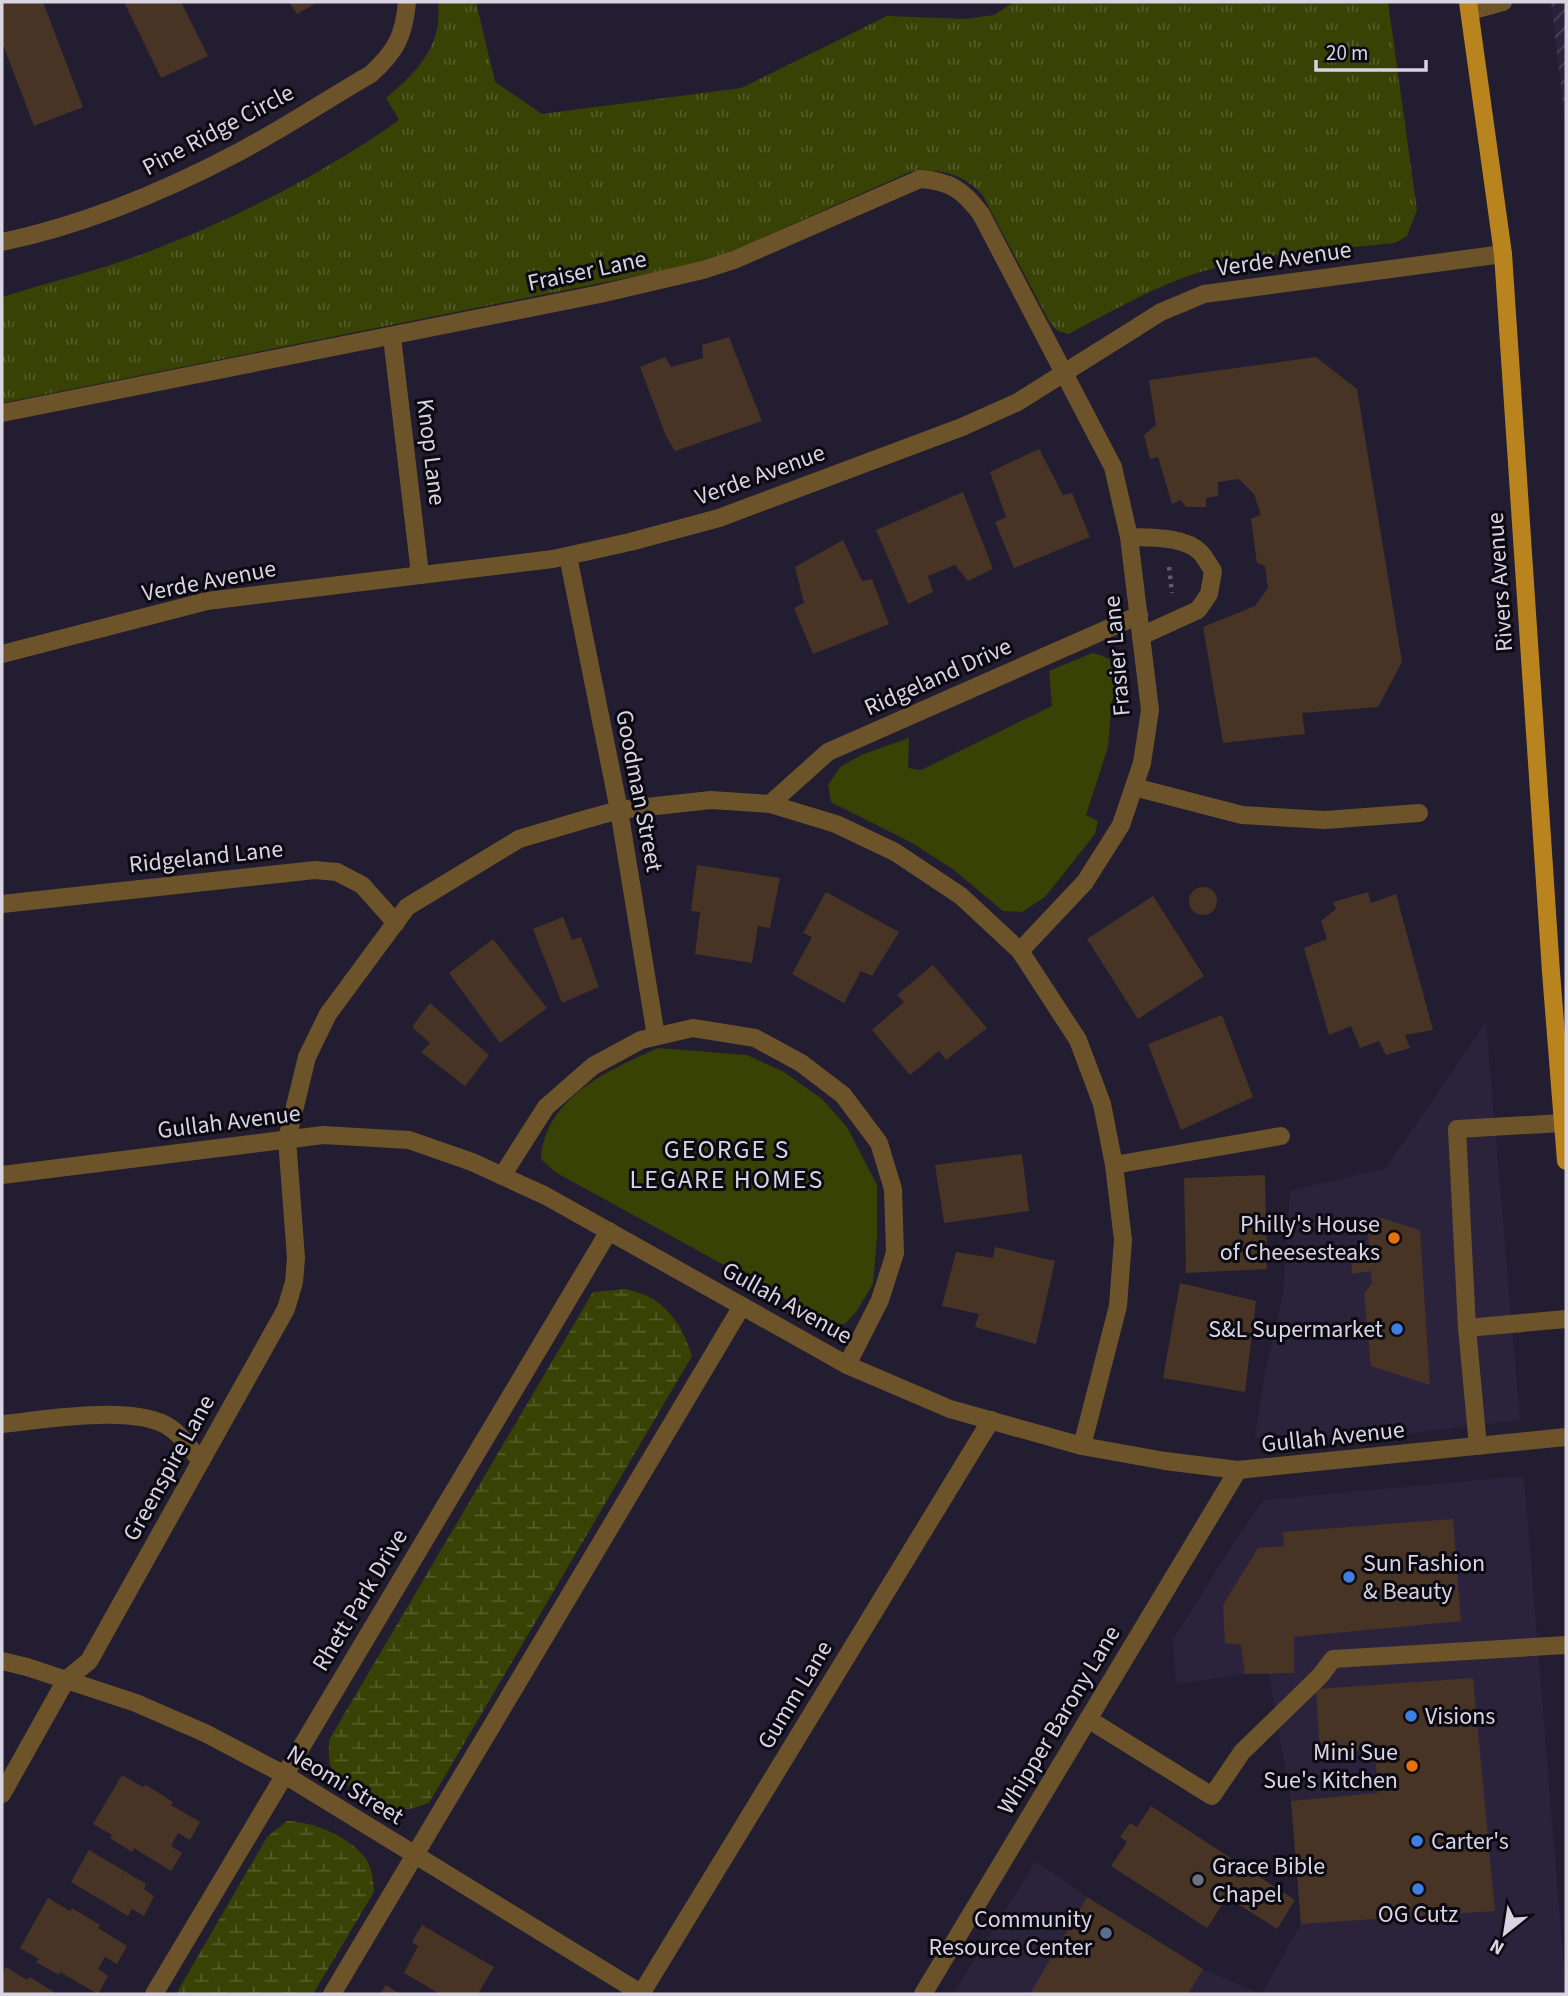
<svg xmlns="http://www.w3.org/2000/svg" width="1568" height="1996" font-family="'Source Sans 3',sans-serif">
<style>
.built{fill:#2b233c}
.industrial{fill:url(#industrial-furrows)}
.grass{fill:url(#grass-tufts)}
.wetland{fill:url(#wetland-marsh)}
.park{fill:#384205}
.building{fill:#473425}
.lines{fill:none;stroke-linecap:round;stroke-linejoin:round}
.path{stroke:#605c6d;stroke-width:4.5;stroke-dasharray:3.5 5;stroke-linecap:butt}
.service{stroke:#6c532a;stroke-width:18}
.minor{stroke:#6c532a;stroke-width:18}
.primary{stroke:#b9831e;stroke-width:18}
.food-dot{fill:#e8710a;stroke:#0b0911;stroke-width:2.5}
.shop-dot{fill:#3f7fe0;stroke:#0b0911;stroke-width:2.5}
.worship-dot{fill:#6b7280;stroke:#0b0911;stroke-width:2.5}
.service-dot{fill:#5c6f8a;stroke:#0b0911;stroke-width:2.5}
.labels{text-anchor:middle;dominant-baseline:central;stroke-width:6;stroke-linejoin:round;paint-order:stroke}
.street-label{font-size:24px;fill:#d8d4e2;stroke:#0b0911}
.poi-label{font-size:24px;fill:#d8d4e2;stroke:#0b0911;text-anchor:end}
.neighbourhood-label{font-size:26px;letter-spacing:2px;fill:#d8d4e2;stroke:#0b0911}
</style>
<defs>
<pattern id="industrial-furrows" width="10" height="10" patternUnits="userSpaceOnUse" patternTransform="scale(1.75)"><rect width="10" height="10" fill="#2b233c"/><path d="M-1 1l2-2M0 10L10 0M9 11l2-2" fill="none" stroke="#494258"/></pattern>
<pattern id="grass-tufts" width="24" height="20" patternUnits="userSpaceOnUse" patternTransform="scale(1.75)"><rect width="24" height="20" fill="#384205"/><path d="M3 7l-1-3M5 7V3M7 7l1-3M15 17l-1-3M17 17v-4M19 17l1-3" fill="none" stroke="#545c29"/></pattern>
<pattern id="wetland-marsh" width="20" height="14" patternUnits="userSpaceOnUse" patternTransform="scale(1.75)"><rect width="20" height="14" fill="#384205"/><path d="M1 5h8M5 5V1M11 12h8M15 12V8" fill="none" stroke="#545c29"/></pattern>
</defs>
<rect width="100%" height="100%" fill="#221d30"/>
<!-- built -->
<g class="built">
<polygon points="1486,1022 1520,1420 1380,1437 1255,1438 1265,1372 1283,1295 1290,1191 1386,1168"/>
<polygon points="1524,1476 1566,1994 1262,1994 1301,1924 1291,1801 1269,1674 1245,1674 1176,1684 1173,1640 1240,1533 1264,1500"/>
<polygon points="1036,1861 1087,1897 1203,1969 1261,1994 953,1994"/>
</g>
<!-- industrial -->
<polygon class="industrial" points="1551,2 1566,2 1566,130"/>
<!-- grass -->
<path class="grass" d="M438,2H476L495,82L542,114L741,88L887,16L965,19L994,15L1014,2H1388L1417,210L1407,236L1395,243C1331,250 1265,252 1204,271C1156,285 1113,311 1068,334L1058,331L1050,323L982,194C960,172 941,169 910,172L728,253L686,266L2,403V297C49,282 98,271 145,253C233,220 321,175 399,120L386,98C417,72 443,46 438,2Z"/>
<!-- wetland -->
<g class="wetland">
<path d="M625,1289C663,1296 681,1321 692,1356L429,1803C422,1805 414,1809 407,1809C387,1812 347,1788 334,1772C327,1762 329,1751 329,1740L593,1292Z"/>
<path d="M287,1821C314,1822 345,1835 363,1855C372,1865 373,1879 374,1892L313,1994H176L267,1837Z"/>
</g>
<!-- park -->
<g class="park">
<path d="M1092,653C1123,660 1118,671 1124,699L1112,700L1108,747L1086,815L1098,821L1095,834L1045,897L1022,912L1003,911L954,870L914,844L831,802L828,785L840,767L861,755L909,738L908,768L921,770L1052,706L1049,671Z"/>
<path d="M658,1048L747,1055L784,1072L822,1099L847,1127L877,1185V1237L873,1284L856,1312L845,1324L833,1325L555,1172L541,1159C545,1097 609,1070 658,1048Z"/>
</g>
<!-- building -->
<g class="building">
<polygon points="2,2 43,2 83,107 34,126 2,42"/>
<polygon points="124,2 181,2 208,56 161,78"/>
<polygon points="289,2 318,2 297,14"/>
<polygon points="729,337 762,421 675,451 666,436 640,367 665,357 671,367 703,358 702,345"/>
<polygon points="1316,357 1357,389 1402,662 1378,707 1302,713 1305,734 1223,743 1203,627 1255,606 1268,588 1265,566 1257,563 1251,519 1261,515 1254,494 1239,479 1218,482 1218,496 1206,498 1206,507 1186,507 1181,500 1172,504 1158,457 1150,459 1144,435 1156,425 1149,380"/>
<polygon points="1039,449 1063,495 1072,493 1090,537 1014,568 995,522 1006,517 990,472"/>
<polygon points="963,492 993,569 968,581 955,565 928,576 933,592 908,604 876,530"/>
<polygon points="843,540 862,581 872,579 889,624 813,654 794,608 804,603 795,567"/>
<polygon points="697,865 780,878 770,928 758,926 752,963 695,954 700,912 691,911"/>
<circle cx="1203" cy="901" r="14"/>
<polygon points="826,892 899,932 872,976 861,971 844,1003 792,974 812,937 803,933"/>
<polygon points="1368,892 1371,903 1396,894 1433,1030 1405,1035 1410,1048 1386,1055 1379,1041 1360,1048 1351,1026 1329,1035 1304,948 1327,939 1321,921 1336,909 1333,902"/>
<polygon points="1153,896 1204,976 1138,1019 1087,939"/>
<polygon points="563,917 572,940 581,937 599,987 562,1003 533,929"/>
<polygon points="493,939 547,1008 500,1043 449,973"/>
<polygon points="933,965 987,1028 946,1060 939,1051 910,1075 872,1030 904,1002 897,995"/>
<polygon points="430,1003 489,1055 465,1086 421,1052 430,1043 412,1027"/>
<polygon points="1222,1015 1253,1097 1181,1130 1148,1044"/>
<polygon points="1022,1154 1029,1211 944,1223 935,1165"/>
<polygon points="1265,1175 1267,1269 1186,1273 1184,1178"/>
<polygon points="1375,1216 1420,1230 1430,1385 1371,1366 1364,1293 1372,1284 1371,1271 1352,1274 1351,1246 1369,1246 1368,1226"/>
<polygon points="995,1247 1055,1261 1036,1344 975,1327 979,1314 942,1306 956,1252 993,1258"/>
<polygon points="1180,1283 1256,1301 1245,1392 1163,1378"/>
<polygon points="1453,1519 1461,1621 1294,1637 1294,1673 1245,1674 1241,1645 1225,1643 1223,1605 1258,1548 1284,1546 1283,1532"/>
<polygon points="1473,1678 1495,1911 1301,1924 1291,1801 1378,1793 1375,1750 1320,1754 1316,1689"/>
<polygon points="122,1775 143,1787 146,1785 173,1802 171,1805 200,1822 190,1840 178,1833 171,1846 182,1853 171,1871 134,1848 132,1852 110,1838 112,1835 93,1824"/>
<polygon points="1151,1806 1295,1900 1277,1929 1227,1897 1207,1928 1111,1866 1127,1842 1120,1837 1130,1823 1137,1827"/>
<polygon points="89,1850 146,1884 144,1889 154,1896 144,1916 132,1909 128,1916 71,1882"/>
<polygon points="1087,1897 1203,1969 1188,1994 1030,1994"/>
<polygon points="48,1898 70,1911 72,1908 100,1925 98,1928 127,1946 117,1964 105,1957 98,1969 108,1976 98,1994 60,1972 59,1975 36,1962 39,1959 20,1948"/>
<polygon points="422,1925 494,1967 478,1994 440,1994 404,1973 418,1946 412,1942"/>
<polygon points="6,1967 27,1980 30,1977 57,1994 2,1994 2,1975"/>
<polygon points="386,1985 400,1994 380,1994"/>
</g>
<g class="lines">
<!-- path -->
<polyline class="path" points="1169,567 1172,593"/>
<!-- service -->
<g class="service">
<polyline points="1470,11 1503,2"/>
<path d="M1129,537C1151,538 1184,536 1200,552C1205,557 1209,565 1213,571L1209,594L1198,610L1141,636"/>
<polyline points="1134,787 1242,815 1325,820 1419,813"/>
<polyline points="1114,1165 1281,1136"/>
<polyline points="1467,1328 1457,1129 1563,1123"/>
<polyline points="1478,1446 1467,1328 1566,1319"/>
<polyline points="1088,1719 1212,1796 1242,1752 1320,1676 1333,1659 1566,1645"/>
</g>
<!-- minor -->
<g class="minor">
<path d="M2,242C84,225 163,192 237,153C283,129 326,100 371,74C396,51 404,36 407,2"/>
<polyline points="392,337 420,574"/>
<path d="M2,413L600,294L703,270L734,260L920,179C950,181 963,190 981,214L1113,467L1129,537L1150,710L1142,763L1121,825L1085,882L1020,951"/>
<polyline points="568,556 619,810 656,1036"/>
<polyline points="2,654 207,601 553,559 630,542 719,518 962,427 1018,402 1161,312 1204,294 1503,254"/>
<polyline points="770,804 828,752 1139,615"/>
<polyline points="2,904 315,870 337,872 362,885 396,923"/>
<polyline points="2,1175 323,1135 409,1140 472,1162 546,1196 847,1365 950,1409 1082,1446 1165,1461 1238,1470 1566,1437"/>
<polyline points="502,1176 546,1107 593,1066 641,1040 693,1028 755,1038 801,1063 843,1095 879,1143 893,1189 895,1253 880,1300 847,1365"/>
<path d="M2,1424C44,1420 138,1403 172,1429C183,1437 192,1451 201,1461"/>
<polyline points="2,1661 27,1667 136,1703 205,1733 285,1775 642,1994"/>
<polyline points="2,1794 66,1680 89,1661 286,1309 294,1282 296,1258 287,1139 307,1057 328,1014 407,907 519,839 583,820 619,810 711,800 770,804 836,824 895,852 961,896 1020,951 1078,1040 1102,1104 1114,1165 1123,1240 1118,1306 1082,1446"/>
<polyline points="154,1994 609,1231"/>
<polyline points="332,1994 742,1306"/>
<polyline points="641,1994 991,1420"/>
<polyline points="923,1994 1238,1470"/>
</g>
<!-- primary -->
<polyline class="primary" points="1468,2 1503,254 1551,972 1566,1161"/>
</g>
<!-- markers -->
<g class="food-dot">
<circle cx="1394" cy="1238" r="7"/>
<circle cx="1412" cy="1766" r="7"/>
</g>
<g class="shop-dot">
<circle cx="1397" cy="1329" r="7"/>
<circle cx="1349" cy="1577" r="7"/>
<circle cx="1411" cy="1716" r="7"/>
<circle cx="1417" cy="1841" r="7"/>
<circle cx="1418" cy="1889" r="7"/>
</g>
<circle class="worship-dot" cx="1198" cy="1880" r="7"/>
<circle class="service-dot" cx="1106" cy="1933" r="7"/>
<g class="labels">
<!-- street labels -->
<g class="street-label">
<text transform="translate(218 130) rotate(-28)">Pine Ridge Circle</text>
<text transform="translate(1284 259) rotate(-8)">Verde Avenue</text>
<text transform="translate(587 271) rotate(-12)">Fraiser Lane</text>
<text transform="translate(431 452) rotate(83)">Knop Lane</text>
<text transform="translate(760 475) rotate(-20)">Verde Avenue</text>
<text transform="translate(209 581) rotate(-11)">Verde Avenue</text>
<text transform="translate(1500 582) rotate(-94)">Rivers Avenue</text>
<text transform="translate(1117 656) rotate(-95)">Frasier Lane</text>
<text transform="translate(938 677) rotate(-24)">Ridgeland Drive</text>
<text transform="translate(639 791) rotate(79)">Goodman Street</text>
<text transform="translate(206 857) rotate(-6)">Ridgeland Lane</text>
<text transform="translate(229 1122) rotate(-7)">Gullah Avenue</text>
<text transform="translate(787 1303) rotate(29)">Gullah Avenue</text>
<text transform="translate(1333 1437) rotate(-6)">Gullah Avenue</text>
<text transform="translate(169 1468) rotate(-61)">Greenspire Lane</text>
<text transform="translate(360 1600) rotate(-59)">Rhett Park Drive</text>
<text transform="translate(795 1695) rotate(-59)">Gumm Lane</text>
<text transform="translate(1059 1720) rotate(-59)">Whipper Barony Lane</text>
<text transform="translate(345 1785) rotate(31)">Neomi Street</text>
</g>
<!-- poi labels -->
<g class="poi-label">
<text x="1380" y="1224">Philly's House<tspan x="1380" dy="28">of Cheesesteaks</tspan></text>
<text x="1383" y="1329">S&amp;L Supermarket</text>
<text x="1363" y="1563" text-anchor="start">Sun Fashion<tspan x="1363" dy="28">&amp; Beauty</tspan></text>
<text x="1425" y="1716" text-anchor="start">Visions</text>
<text x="1398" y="1752">Mini Sue<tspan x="1398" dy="28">Sue's Kitchen</tspan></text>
<text x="1431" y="1841" text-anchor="start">Carter's</text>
<text x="1212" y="1866" text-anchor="start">Grace Bible<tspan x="1212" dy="28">Chapel</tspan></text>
<text x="1418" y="1914" text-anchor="middle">OG Cutz</text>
<text x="1092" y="1919">Community<tspan x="1092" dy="28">Resource Center</tspan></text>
</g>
<!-- neighbourhood labels -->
<g class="neighbourhood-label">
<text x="727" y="1149">GEORGE S<tspan x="727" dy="30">LEGARE HOMES</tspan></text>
</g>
</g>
<!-- border -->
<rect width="1568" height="1996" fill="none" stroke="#d8d4e2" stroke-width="7"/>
<!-- north arrow -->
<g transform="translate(1505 1933) rotate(210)" stroke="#0b0911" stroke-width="5" paint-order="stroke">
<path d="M0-5L12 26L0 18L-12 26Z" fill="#d8d4e2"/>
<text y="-10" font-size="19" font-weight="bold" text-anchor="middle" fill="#d8d4e2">N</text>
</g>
<!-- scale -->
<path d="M1316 60v10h110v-10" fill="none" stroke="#d8d4e2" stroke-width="3.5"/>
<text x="1326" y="60" font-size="21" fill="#d8d4e2" stroke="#0b0911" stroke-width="5" paint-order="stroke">20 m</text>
</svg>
